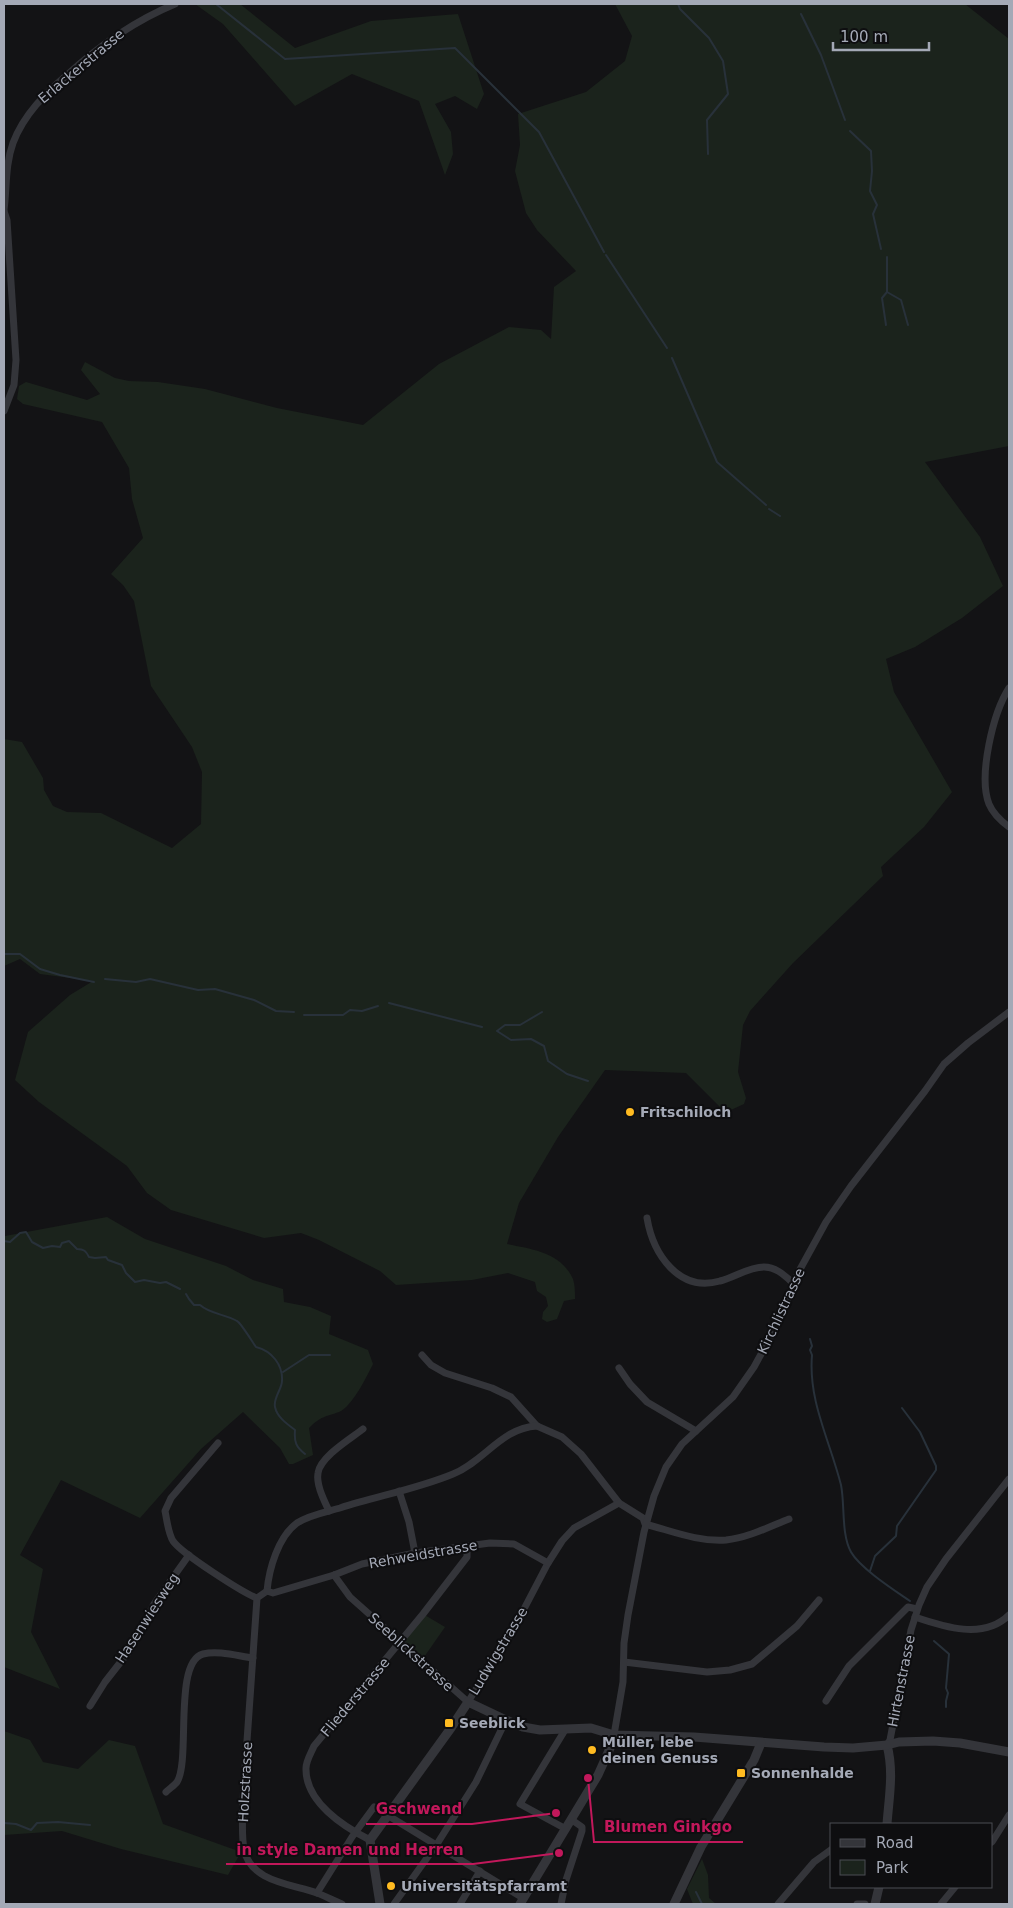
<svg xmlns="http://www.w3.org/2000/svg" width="1013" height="1908" font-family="'DejaVu Sans',sans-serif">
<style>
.green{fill:#1b231c}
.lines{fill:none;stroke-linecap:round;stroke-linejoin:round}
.stream{stroke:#28313a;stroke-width:2}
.minor{stroke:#34353a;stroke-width:7}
.tertiary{stroke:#34353a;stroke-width:9}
.poi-dot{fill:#ffbb21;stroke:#0e0e10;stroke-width:2}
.labels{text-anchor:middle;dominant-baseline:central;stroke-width:4;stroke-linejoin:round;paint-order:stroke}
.street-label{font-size:14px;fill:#a4a9b6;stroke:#0e0e10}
.poi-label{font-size:14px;font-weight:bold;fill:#a4a9b6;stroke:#0e0e10;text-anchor:start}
.leader{fill:none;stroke:#c2185b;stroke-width:2}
.callout-dot{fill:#c2185b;stroke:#0e0e10;stroke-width:2}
.callout-label{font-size:15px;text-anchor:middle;font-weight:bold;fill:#c2185b;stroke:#0e0e10;stroke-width:4;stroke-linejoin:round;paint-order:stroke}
</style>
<rect width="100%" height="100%" fill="#131315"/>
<!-- green -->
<g class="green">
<polygon points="195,4 240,4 295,48 371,21 458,14 484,94 477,109 455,96 435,104 451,132 453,154 445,175 419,101 352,74 295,106 223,24"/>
<path d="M615,4H965L1009,39V446L925,462L980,537L1003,586L962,618L915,647L886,659L894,692L952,792L924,827L881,867L883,876L793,963L750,1011L743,1025L738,1072L746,1098L744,1104L722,1114L720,1107L686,1073L605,1070L558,1137L519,1203L507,1244C531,1249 561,1252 573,1279C575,1285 575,1293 575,1299L564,1301L557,1319L547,1322L542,1319L543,1312L548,1306L546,1297L537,1291L535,1282L508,1273L472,1280L396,1285L380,1271L319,1240L301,1233L264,1238L171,1210L147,1193L127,1166L39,1102L15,1080L28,1032L70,995L93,981L40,974L20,959L4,966V739L22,742L43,778L44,790L53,806L67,812L101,813L172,848L201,824L202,772L192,747L151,686L134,601L123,585L111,574L143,538L132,499L129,468L102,422L23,404L17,399L19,386L26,382L87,400L100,394L81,370L85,362L115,378L129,381L158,382L205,389L277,408L363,425L439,364L509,327L541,330L551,339L554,287L576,271L537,230L526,213L515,171L520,145L518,114L586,92L625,61L632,36Z"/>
<path d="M107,1217L145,1239L226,1266L253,1280L283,1289L284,1302L310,1307L331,1316L329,1334L368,1350L373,1364C367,1376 352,1407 339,1412C325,1417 321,1416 309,1428L313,1455L293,1464H289L280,1448L243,1412L201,1449L140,1518L61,1480L20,1555L43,1569L31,1632L60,1689L4,1667V1235L5,1236Z"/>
<polygon points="423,1614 445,1627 422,1660 400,1642"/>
<polygon points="4,1731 30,1740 43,1762 78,1769 109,1740 135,1746 163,1824 241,1852 228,1875 121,1849 62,1831 4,1835"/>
<polygon points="702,1859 708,1875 709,1898 716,1904 693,1904 687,1889"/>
</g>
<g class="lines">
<!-- stream -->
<g class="stream">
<polyline points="216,4 285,59 455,48 539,132 604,252"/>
<polyline points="678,4 680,9 709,38 723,61 728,94 707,120 708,154"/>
<polyline points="801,14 821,55 845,120"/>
<polyline points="850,131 871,151 872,171 870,191 877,205 873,214 881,249"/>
<polyline points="606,255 667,348"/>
<polyline points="887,292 901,300 908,325"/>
<polyline points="886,325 882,298 887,292 887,257"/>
<polyline points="672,358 717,462 766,505"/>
<polyline points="769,509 780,516"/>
<polyline points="4,954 20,954 40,969 60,975 94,982"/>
<polyline points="105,979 136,982 150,979 198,990 215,989 254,1000 276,1011 294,1012"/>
<polyline points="389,1003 482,1027"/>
<polyline points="542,1012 520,1025 505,1025 497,1031 511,1040 531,1039 544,1046 548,1061 567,1074 588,1081"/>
<polyline points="304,1015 343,1015 350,1010 362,1011 378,1006"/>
<path d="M4,1241L10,1242L20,1233L26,1232L32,1242L43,1248L52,1246L60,1247L62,1243L69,1241L77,1249C84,1249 86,1251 89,1257L95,1258L106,1257L108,1260L122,1265L126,1273L135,1282L144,1280L160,1283L166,1282L180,1289"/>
<path d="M186,1294L189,1299L194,1305H200C210,1314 225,1314 237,1321C241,1323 253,1343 256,1347C272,1351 283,1365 282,1381C282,1389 273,1398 275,1407C277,1417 287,1424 295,1430C294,1442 296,1447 305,1454"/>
<path d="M810,1339L812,1346L810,1350L812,1355C808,1401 830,1441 841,1485C845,1504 841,1534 851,1552C860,1568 894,1590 910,1601"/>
<polyline points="283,1372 309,1355 330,1355"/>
<polyline points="870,1571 875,1556 896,1536 897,1526 936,1470 936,1466 920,1432 902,1408"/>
<polyline points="934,1641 949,1654 946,1688 948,1693 946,1701 946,1707"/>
<polyline points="4,1823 16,1824 31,1830 37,1823 58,1822 90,1825"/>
<polyline points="696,1892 702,1904"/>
</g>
<!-- minor -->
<g class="minor">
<path d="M4,210C7,188 5,165 13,143C24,114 45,94 67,75C100,45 134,21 175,4"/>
<polyline points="4,211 7,220 16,360 14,385 4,411"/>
<path d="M1009,688C993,713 978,776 989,804C993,814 1001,821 1009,827"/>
<path d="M647,1218C653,1254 679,1293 720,1281C735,1277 749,1267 764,1267C776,1267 784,1275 793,1283"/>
<path d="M422,1355L431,1365L445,1373L492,1388L511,1397L537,1426L562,1437L581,1454L619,1503L643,1518L645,1524C672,1531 698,1542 726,1540C747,1538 769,1527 789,1519"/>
<polyline points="619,1368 630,1384 647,1402 696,1431"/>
<path d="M218,1443L171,1498L165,1511C167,1520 168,1533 173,1541C181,1553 243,1593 257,1598"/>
<polyline points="399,1491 409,1522 415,1553"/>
<path d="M329,1511C324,1500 316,1485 318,1473C320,1457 350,1439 363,1429"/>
<polyline points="334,1575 350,1597 468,1702 513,1630 548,1563 562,1541 574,1528 619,1503"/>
<path d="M267,1591L257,1598L243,1798C243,1815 241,1833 244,1849C250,1882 292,1884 317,1893C325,1896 334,1901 342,1904"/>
<path d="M267,1591C269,1569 278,1537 297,1523C309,1515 326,1512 340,1508C377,1496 417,1489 453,1474C485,1461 501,1428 537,1426"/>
<polyline points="267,1591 273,1593 334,1575 362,1564 415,1553 490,1543 514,1544 548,1563"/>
<path d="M915,1617C944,1627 984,1640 1009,1615"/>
<polyline points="624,1662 707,1672 730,1670 752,1664 797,1626 819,1600"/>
<polyline points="826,1701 849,1666 908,1607 917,1609"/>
<polyline points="90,1706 105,1682 130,1650 154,1604 189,1555"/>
<polyline points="565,1730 520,1804 566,1829"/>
<polyline points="614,1735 623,1682 624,1643 628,1615 644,1532 654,1496 666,1467 682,1444 733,1397 754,1367 777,1325 798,1273 826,1222 851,1186 925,1091 944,1064 968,1043 1009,1012"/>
<polyline points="887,1745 890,1740 911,1630 919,1605 927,1587 946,1559 1009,1479"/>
<path d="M166,1792C169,1789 175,1785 177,1782C191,1760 173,1662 203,1654C218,1650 238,1656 253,1658"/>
<path d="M370,1840C344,1827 305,1802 306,1768C306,1761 311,1753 314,1746L423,1614L467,1557V1546"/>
<polyline points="992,1842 1009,1815"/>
<polyline points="317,1893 352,1837 374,1807 523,1898"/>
<polyline points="394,1904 437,1844 476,1782 506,1720"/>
<polyline points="460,1904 480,1871"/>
<polyline points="561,1904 566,1880 582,1831 582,1827 572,1820"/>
<polyline points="778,1904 814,1862 832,1849"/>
<polyline points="857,1904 865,1904"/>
<polyline points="941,1904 955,1887"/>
</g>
<!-- tertiary -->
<g class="tertiary">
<path d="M887,1824C889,1797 894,1772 887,1745"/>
<polyline points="380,1904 370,1840 451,1728 468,1702 506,1720 523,1727 540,1730 591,1728 614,1735 694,1737 824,1747 853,1748 887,1745 899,1742 933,1741 960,1743 1009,1752"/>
<polyline points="520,1904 598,1775 611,1746 614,1735"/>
<polyline points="674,1904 701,1847 754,1760 761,1743"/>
<polyline points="875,1904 879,1887"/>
</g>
</g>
<!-- markers -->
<g class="poi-dot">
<circle cx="630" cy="1112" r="5"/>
<rect x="444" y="1718" width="10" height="10" rx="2.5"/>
<circle cx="592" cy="1750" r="5"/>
<rect x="736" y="1768" width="10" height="10" rx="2.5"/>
<circle cx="391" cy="1886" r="5"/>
</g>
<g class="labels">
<!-- street labels -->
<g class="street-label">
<text transform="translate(81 66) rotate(-40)">Erlackerstrasse</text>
<text transform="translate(781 1311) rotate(-65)">Kirchlistrasse</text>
<text transform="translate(423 1554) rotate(-10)">Rehweidstrasse</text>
<text transform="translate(147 1618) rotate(-57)">Hasenwiesweg</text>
<text transform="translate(498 1651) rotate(-59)">Ludwigstrasse</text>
<text transform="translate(411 1652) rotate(42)">Seeblickstrasse</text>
<text transform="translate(901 1681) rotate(-79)">Hirtenstrasse</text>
<text transform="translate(355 1697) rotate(-50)">Fliederstrasse</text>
<text transform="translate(245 1782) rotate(-87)">Holzstrasse</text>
</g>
<!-- poi labels -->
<g class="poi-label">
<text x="640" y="1112">Fritschiloch</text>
<text x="459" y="1723">Seeblick</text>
<text x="602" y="1742">Müller, lebe<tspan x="602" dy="16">deinen Genuss</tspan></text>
<text x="751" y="1773">Sonnenhalde</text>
<text x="401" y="1886">Universitätspfarramt</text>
</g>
</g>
<!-- callouts -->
<path class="leader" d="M556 1813L472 1824H366M588 1778L594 1842H743M559 1853L473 1864H226"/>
<g class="callout-dot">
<circle cx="556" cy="1813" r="5"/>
<circle cx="588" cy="1778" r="5"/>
<circle cx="559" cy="1853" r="5"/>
</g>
<g class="callout-label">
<text x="419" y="1814">Gschwend</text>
<text x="668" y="1832">Blumen Ginkgo</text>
<text x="350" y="1855">in style Damen und Herren</text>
</g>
<!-- border -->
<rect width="1013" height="1908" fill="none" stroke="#a4a9b6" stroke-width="10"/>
<!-- legend -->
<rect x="830" y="1823" width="162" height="65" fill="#0e0e10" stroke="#4a4c52"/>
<rect x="840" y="1839" width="25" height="8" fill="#34353a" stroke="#4a4c52"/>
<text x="876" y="1848" font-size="15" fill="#a4a9b6">Road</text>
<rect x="840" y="1860" width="25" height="15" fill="#1b231c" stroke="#4a4c52"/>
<text x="876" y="1873" font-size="15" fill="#a4a9b6">Park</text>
<!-- scale -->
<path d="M833 42v8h96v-8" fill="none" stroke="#a4a9b6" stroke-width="2.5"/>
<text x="840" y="42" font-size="15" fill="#a4a9b6" stroke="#0e0e10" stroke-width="4" paint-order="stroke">100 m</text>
</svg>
